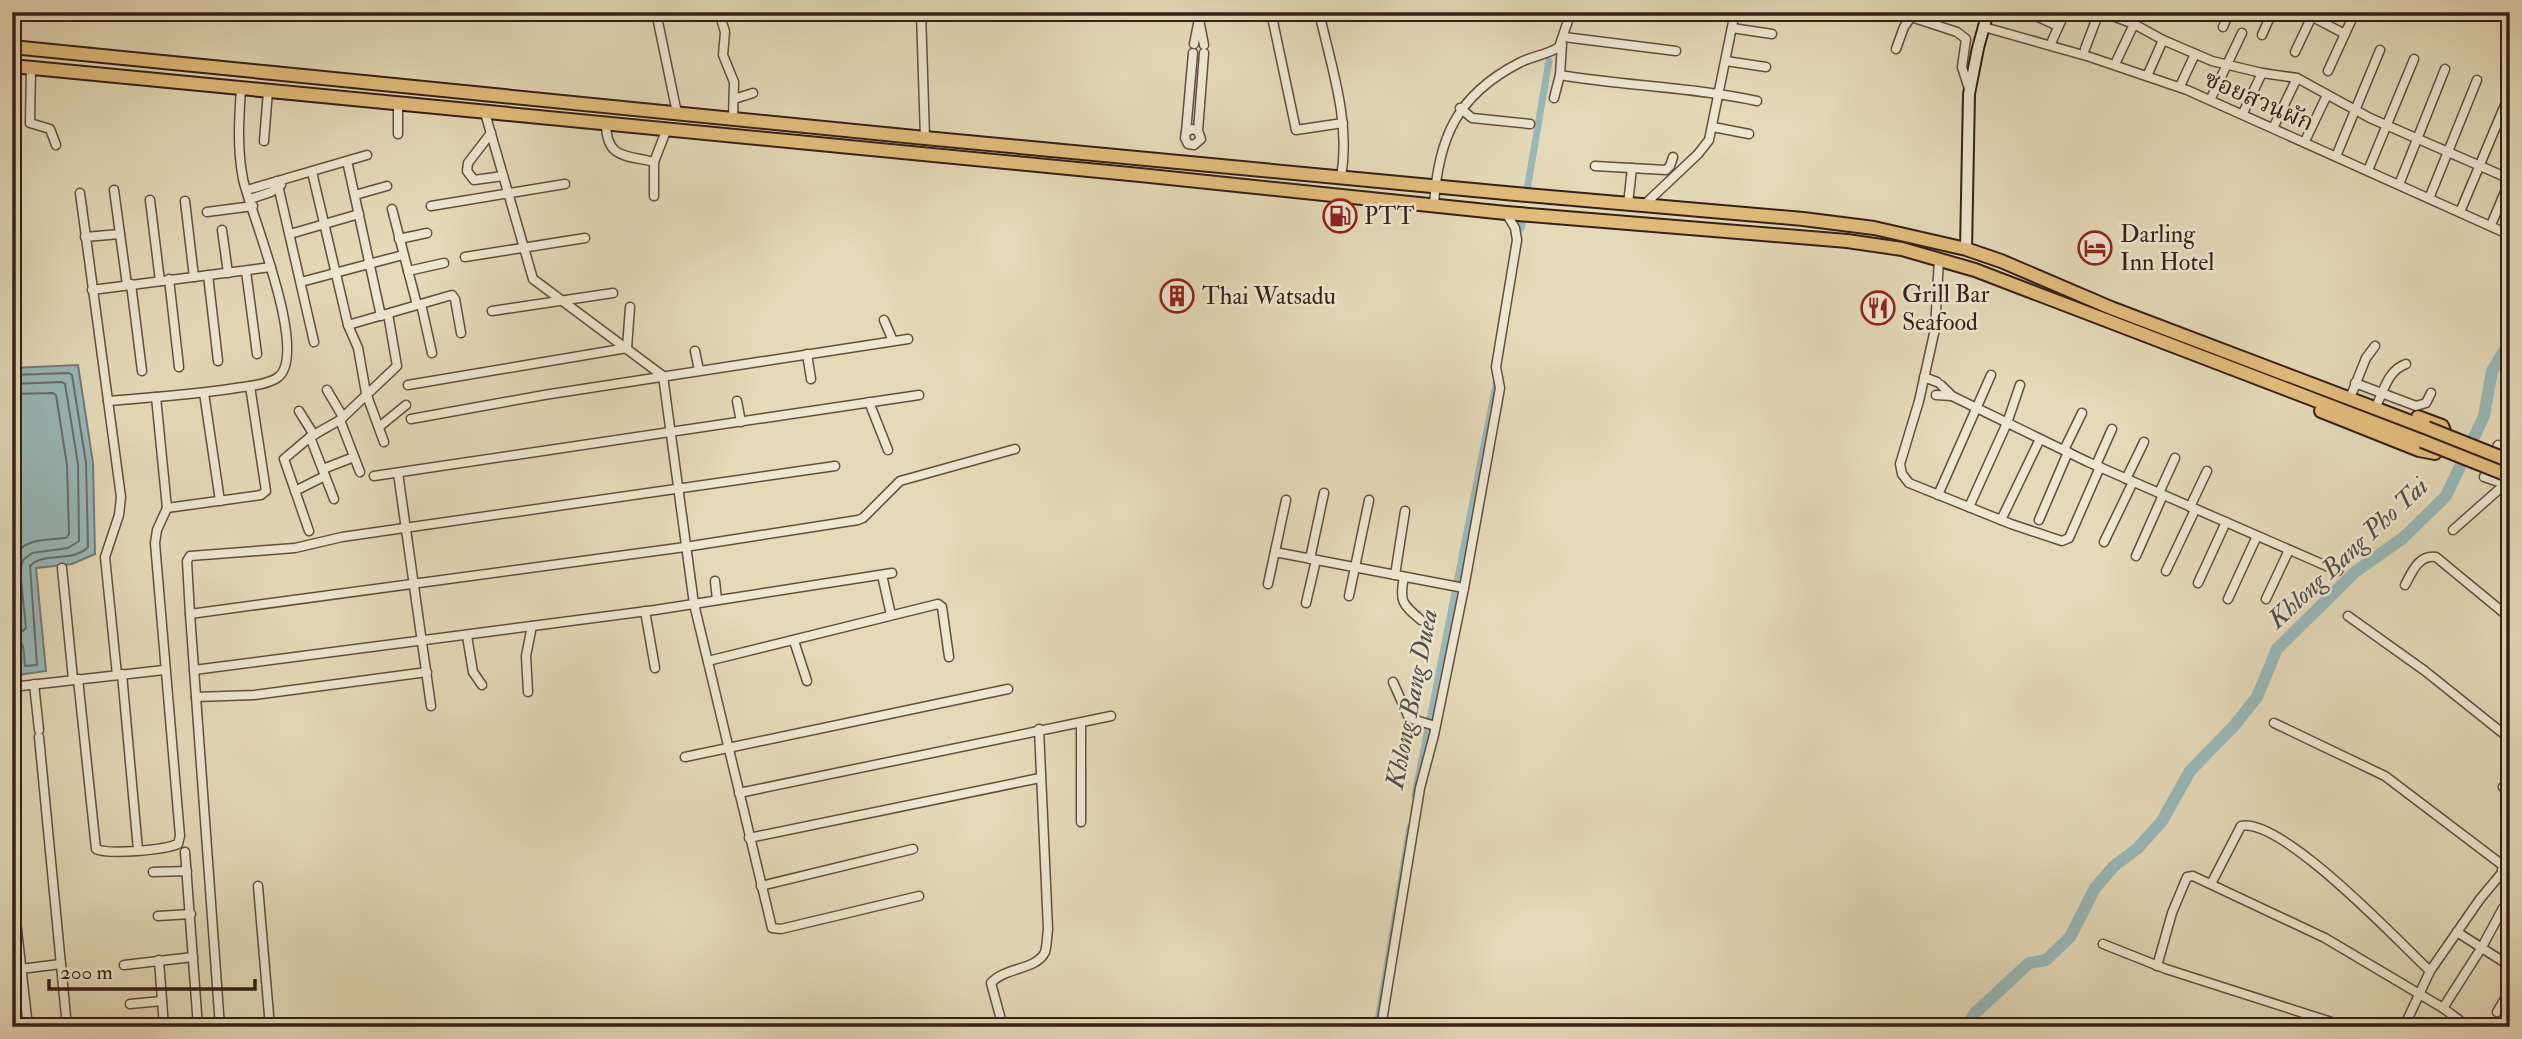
<svg xmlns="http://www.w3.org/2000/svg" width="2522" height="1039" font-family="'IM FELL Double Pica','Noto Serif Thai',serif">
<style>
.water{fill:#98b8b8;stroke:#717b78;stroke-width:2}
.lines{fill:none;stroke-linecap:round;stroke-linejoin:round}
.shore{stroke:#676c68;stroke-width:2}
.canal{stroke:#98b8b8;stroke-width:7}
.river{stroke:#98b8b8;stroke-width:12}
.street-casing{stroke:#624e3f;stroke-width:11}
.secondary-casing{stroke:#361f17;stroke-width:14}
.primary-casing{stroke:#361f17;stroke-width:16}
.street{stroke:#ede6d1;stroke-width:8}
.secondary{stroke:#ede6d1;stroke-width:10}
.primary{stroke:#e2bc7c;stroke-width:12}
.primary-bridge-casing{stroke:#361f17;stroke-width:16;stroke-linecap:butt}
.primary-bridge{stroke:#e2bc7c;stroke-width:12}
.labels{text-anchor:middle;dominant-baseline:central;stroke-width:5;stroke-linejoin:round;paint-order:stroke}
.street-label{font-size:24px;fill:#361f17;stroke:#ede6d1}
.poi-label{font-size:24px;fill:#361f17;stroke:#ede6d1;text-anchor:start}
.water-label{font-size:26px;font-style:italic;fill:#534d47;stroke:#ede6d1}
</style>
<rect width="100%" height="100%" fill="#e4d9b8"/>
<filter id="stains"><feTurbulence type="fractalNoise" baseFrequency=".00286" numOctaves="4"/><feColorMatrix values="0 0 0 0 .2 0 0 0 0 .09 0 0 0 0 .02 0 0 0 .5 -.17"/></filter>
<radialGradient id="worn" r=".72"><stop offset=".6" stop-color="#630" stop-opacity="0"/><stop offset="1" stop-color="#630" stop-opacity=".3"/></radialGradient>
<!-- water -->
<polygon class="water" points="78,365 93,463 95,554 72,564 36,568 46,671 18,675 12,607 12,368"/>
<g class="lines">
<!-- shore -->
<g class="shore">
<path d="M12,375L69,373L72,375L86,463L88,547C73,563 44,551 30,566L37,665L25,666C23,655 27,639 12,638"/>
<polyline points="12,384 62,382 65,384 78,464 79,541 68,548 32,553 23,560 20,570 26,628 23,631 12,629"/>
<path d="M12,394L53,393L56,395L67,465L69,534L66,538C46,540 24,538 12,558"/>
</g>
<!-- canal -->
<g class="canal">
<polyline points="1527,190 1549,61"/>
<polyline points="1521,228 1522,223"/>
<polyline points="1415,795 1497,380"/>
<polyline points="1377,1027 1410,827"/>
</g>
<!-- river -->
<polyline class="river" points="1966,1027 1975,1013 2029,963 2046,960 2070,937 2095,888 2114,866 2138,848 2162,821 2190,771 2233,727 2257,697 2277,649 2355,572 2403,538 2446,496 2484,416 2492,371 2510,341"/>
<defs>
<g id="street">
<polyline points="656,12 677,113"/>
<polyline points="719,12 725,32 723,55 734,82 733,118"/>
<polyline points="921,12 925,138"/>
<polyline points="1271,12 1296,130 1343,123"/>
<path d="M1319,12C1331,66 1351,122 1341,177"/>
<polyline points="2102,12 2134,24 2163,40 2212,61 2262,73 2297,78 2370,118 2510,179"/>
<polyline points="2303,12 2345,34"/>
<polyline points="2034,15 2058,26"/>
<polyline points="2183,16 2185,12"/>
<polyline points="1984,27 2090,57 2187,90 2510,235"/>
<polyline points="2223,27 2229,12"/>
<polyline points="1732,28 1772,34"/>
<polyline points="2262,35 2272,12"/>
<polyline points="1564,37 1676,51"/>
<polyline points="2052,41 2065,12"/>
<polyline points="1194,44 1199,19 1204,45"/>
<polyline points="1896,49 1904,27 1911,17 1957,32 1966,39 1962,67 1969,89"/>
<polyline points="2085,49 2099,12"/>
<polyline points="2295,52 2313,14"/>
<polyline points="1726,61 1766,67"/>
<polyline points="2116,62 2134,24"/>
<polyline points="31,68 30,123 50,129 56,145"/>
<polyline points="2328,71 2355,12"/>
<polyline points="2148,74 2163,40"/>
<path d="M1560,75C1625,86 1692,87 1757,101"/>
<polyline points="2181,84 2195,54"/>
<polyline points="2212,96 2242,33"/>
<polyline points="1554,98 1560,75 1562,44"/>
<polyline points="734,99 753,93"/>
<polyline points="398,104 398,134"/>
<polyline points="1460,108 1472,118 1530,124"/>
<polyline points="2244,111 2262,73"/>
<polyline points="485,113 533,279 663,376 694,604 772,928 781,929 919,896"/>
<polyline points="2275,124 2297,78"/>
<path d="M606,125C607,159 626,155 654,162"/>
<polyline points="1713,127 1749,134"/>
<polyline points="1198,131 1192,129 1186,132 1185,138 1188,144 1194,145 1201,139 1198,131 1204,53"/>
<polyline points="1186,132 1193,53"/>
<polyline points="491,133 468,163 467,171 474,180 503,176"/>
<polyline points="2306,139 2327,95"/>
<polyline points="264,141 268,91"/>
<polyline points="2337,154 2380,50"/>
<polyline points="347,161 381,316"/>
<polyline points="1595,166 1666,170 1670,166 1673,157"/>
<polyline points="2369,168 2414,59"/>
<polyline points="312,172 348,325 358,348 366,393 384,442"/>
<polyline points="277,181 314,342"/>
<polyline points="2400,182 2445,69"/>
<polyline points="114,190 127,285"/>
<polyline points="247,190 367,155"/>
<polyline points="80,193 121,497 119,515 105,557 117,675"/>
<polyline points="355,195 387,186"/>
<polyline points="654,196 654,162 666,131"/>
<polyline points="2430,196 2477,80"/>
<polyline points="250,199 271,192 281,185"/>
<polyline points="150,200 160,281"/>
<polyline points="185,201 194,277"/>
<polyline points="1628,204 1632,168"/>
<path d="M1434,205C1438,138 1457,95 1519,63C1532,56 1547,55 1559,47L1571,12"/>
<polyline points="1644,205 1698,154 1709,140 1735,12"/>
<polyline points="431,206 565,184"/>
<polyline points="392,209 417,305"/>
<polyline points="207,212 253,206"/>
<polyline points="2460,212 2510,93"/>
<polyline points="2491,225 2510,180"/>
<polyline points="222,230 228,273"/>
<polyline points="290,234 359,214"/>
<polyline points="85,237 120,234"/>
<polyline points="399,239 427,233"/>
<polyline points="465,257 585,238"/>
<polyline points="1939,259 1935,329 1919,401 1900,464 1902,474 1909,483 2011,524 2062,541 2069,538 2100,467"/>
<polyline points="246,271 257,354"/>
<polyline points="408,271 444,263"/>
<polyline points="208,275 218,361"/>
<polyline points="169,279 179,367"/>
<polyline points="301,282 403,255"/>
<polyline points="131,284 142,371"/>
<polyline points="92,290 271,267"/>
<polyline points="421,304 432,353"/>
<polyline points="492,311 613,293"/>
<polyline points="884,320 893,341"/>
<polyline points="348,325 452,295 455,299 461,333"/>
<polyline points="695,351 699,370"/>
<polyline points="807,354 811,379"/>
<polyline points="1924,377 1937,382"/>
<polyline points="2355,383 2416,406 2426,403 2431,393"/>
<polyline points="408,385 627,348 630,307"/>
<polyline points="327,390 343,417"/>
<polyline points="204,393 220,501"/>
<polyline points="2352,393 2366,358 2375,346"/>
<polyline points="1936,395 1952,396 1941,385"/>
<polyline points="1952,396 2088,462 2338,571"/>
<path d="M108,401C151,397 193,395 236,388C249,386 266,385 277,378C311,356 250,212 243,179C237,148 239,119 241,88"/>
<polyline points="737,401 741,422"/>
<polyline points="869,402 888,450"/>
<path d="M2378,402C2385,387 2389,370 2406,364"/>
<polyline points="299,411 314,435"/>
<polyline points="411,419 544,395 908,339"/>
<polyline points="340,420 360,472"/>
<polyline points="379,427 406,405"/>
<polyline points="310,437 334,499"/>
<polyline points="2064,450 2082,413"/>
<polyline points="2510,450 2498,445 2484,477 2510,486"/>
<polyline points="2096,465 2112,429"/>
<polyline points="323,469 354,457"/>
<polyline points="398,473 431,706"/>
<polyline points="374,476 919,395"/>
<polyline points="2126,479 2144,442"/>
<polyline points="295,491 325,476"/>
<polyline points="2159,493 2175,458"/>
<polyline points="1938,495 1991,375"/>
<polyline points="1969,507 2007,423 2020,385"/>
<polyline points="2190,507 2207,471"/>
<polyline points="167,508 261,495 266,491 250,386"/>
<polyline points="2001,520 2040,439"/>
<polyline points="2039,520 2068,452"/>
<polyline points="2453,530 2505,484"/>
<polyline points="309,531 284,459 310,437 340,420 397,366 388,314"/>
<polyline points="2104,542 2133,482"/>
<polyline points="1275,552 1464,588"/>
<polyline points="2136,556 2163,495"/>
<polyline points="1310,559 1324,493"/>
<polyline points="62,568 73,679"/>
<polyline points="2166,571 2195,510"/>
<polyline points="882,575 891,615"/>
<polyline points="1395,575 1405,511"/>
<path d="M1404,577C1399,601 1402,604 1421,620"/>
<polyline points="715,581 717,600"/>
<polyline points="2198,583 2226,522"/>
<polyline points="1268,584 1286,500"/>
<path d="M2405,585C2412,572 2419,554 2436,557L2510,618"/>
<polyline points="1349,596 1369,500"/>
<polyline points="2228,599 2257,536"/>
<polyline points="2266,599 2289,550"/>
<polyline points="1306,603 1316,560"/>
<polyline points="645,611 655,668"/>
<polyline points="190,614 685,547 858,520 863,518 900,481 1015,449"/>
<polyline points="2348,616 2425,671 2510,739"/>
<polyline points="467,636 473,672 482,685"/>
<polyline points="794,641 807,681"/>
<polyline points="708,661 938,604 942,607 949,657"/>
<polyline points="194,670 655,610 892,573"/>
<polyline points="122,674 138,850"/>
<path d="M78,679L96,849C109,855 164,850 178,844L180,836L155,543L157,530L167,508L156,397"/>
<polyline points="1393,682 1409,718 1435,726"/>
<polyline points="34,684 39,730"/>
<polyline points="12,687 164,670"/>
<polyline points="528,692 526,656 532,626"/>
<polyline points="196,697 254,695 427,672"/>
<polyline points="2274,723 2385,776 2505,867"/>
<polyline points="39,737 67,1027"/>
<polyline points="685,757 1008,689"/>
<polyline points="2503,787 2510,794"/>
<polyline points="739,793 1111,716"/>
<polyline points="1081,822 1081,723"/>
<polyline points="749,838 1040,778"/>
<polyline points="185,852 198,1027"/>
<polyline points="2502,870 2510,878"/>
<polyline points="153,872 187,871"/>
<path d="M2211,884L2241,826C2282,817 2399,942 2430,971"/>
<polyline points="12,886 28,1027"/>
<polyline points="258,886 270,1027"/>
<polyline points="761,886 913,849"/>
<polyline points="158,916 191,914"/>
<polyline points="2457,932 2510,966"/>
<polyline points="2103,944 2166,969 2347,1027"/>
<polyline points="159,960 164,1027"/>
<polyline points="124,965 193,957"/>
<polyline points="2157,966 2172,913 2187,877 2193,876 2325,938 2443,1008 2459,1020 2460,1027"/>
<polyline points="12,970 61,964"/>
<polyline points="130,1004 162,1001"/>
<polyline points="2443,1008 2482,947 2503,908"/>
<polyline points="2497,1012 2510,990"/>
<polyline points="2037,1025 2041,1027"/>
<polyline points="220,1027 190,614 187,561 190,556 295,548 342,537 835,466"/>
<path d="M1003,1027L991,983C1005,967 1037,970 1045,952C1047,946 1047,936 1048,929L1039,729"/>
<polyline points="1381,1027 1420,788 1434,735 1464,588 1500,388 1496,367 1517,240 1515,228 1506,213"/>
<polyline points="2404,1027 2430,971 2480,899 2510,863"/>
</g>
<polyline id="secondary" points="1966,249 1969,94 1978,48 1988,12"/>
<g id="primary">
<polyline points="12,47 925,138 1516,194 1803,219 1874,228 1966,249 2001,261 2111,308 2427,428"/>
<polyline points="12,66 1140,175 1506,213 1847,241 1902,249 1975,270 2422,441"/>
<polyline points="2321,411 2419,450 2435,453"/>
<polyline points="2418,417 2442,426 2444,431"/>
</g>
</defs>
<!-- street casing -->
<use href="#street" class="street-casing"/>
<!-- secondary casing -->
<use href="#secondary" class="secondary-casing"/>
<!-- primary casing -->
<use href="#primary" class="primary-casing"/>
<!-- street -->
<use href="#street" class="street"/>
<!-- secondary -->
<use href="#secondary" class="secondary"/>
<!-- primary -->
<use href="#primary" class="primary"/>
<defs>
<g id="primary-bridge">
<polyline points="2427,428 2510,461"/>
<polyline points="2422,441 2505,474"/>
</g>
</defs>
<!-- primary-bridge casing -->
<use href="#primary-bridge" class="primary-bridge-casing"/>
<!-- primary-bridge -->
<use href="#primary-bridge" class="primary-bridge"/>
</g>
<!-- icons -->
<defs>
<symbol id="fuel-ring" viewBox="-11 -11 22 22"><circle r="9.5" fill="#ede6d1" stroke="#8f2418" stroke-width="1.5"/><path d="M-5.5-6h7V0h2V4h1.3V-2.5L3-4.5l.8-.8L6-3V5H2.5V1h-1V6h-7ZM-4.2-4.7v3.2H.2V-4.7Z" fill="#8f2418"/></symbol>
<symbol id="hotel-ring" viewBox="-11 -11 22 22"><circle r="9.5" fill="#ede6d1" stroke="#8f2418" stroke-width="1.5"/><path d="M-6-4.5h1.5V1H6V5H4.5V3h-9V5H-6ZM-4 0a1.8 1.8 0 1 1 3.6 0ZM.5 0V-2.5h3Q6-2.5 6 0Z" fill="#8f2418"/></symbol>
<symbol id="building-ring" viewBox="-11 -11 22 22"><circle r="9.5" fill="#ede6d1" stroke="#8f2418" stroke-width="1.5"/><path d="M-4-6H4V6H1V3H-1V6H-4ZM-2.5-4.3h1.7v1.8h-1.7ZM.8-4.3h1.7v1.8H.8ZM-2.5-1h1.7V.8h-1.7ZM.8-1h1.7V.8H.8Z" fill="#8f2418"/></symbol>
<symbol id="restaurant-ring" viewBox="-11 -11 22 22"><circle r="9.5" fill="#ede6d1" stroke="#8f2418" stroke-width="1.5"/><path d="M-5-6h1v4h1v-4h1v4h1v-4h1v5L-1.5 .5V6h-2V.5L-5-1ZM5-6V6H3V1.5H1.5Q1.5-4 5-6Z" fill="#8f2418"/></symbol>
</defs>
<g fill-rule="evenodd">
<use href="#fuel-ring" x="1321" y="197" width="38" height="38"/>
<use href="#hotel-ring" x="2076" y="229" width="38" height="38"/>
<use href="#building-ring" x="1158" y="277" width="38" height="38"/>
<use href="#restaurant-ring" x="1859" y="289" width="38" height="38"/>
</g>
<g class="labels">
<!-- street labels -->
<g class="street-label">
<text transform="translate(2259 101) rotate(24)">ซอยสวนผัก</text>
</g>
<!-- poi labels -->
<g class="poi-label">
<text x="1364" y="216">PTT</text>
<text x="2120" y="234">Darling<tspan x="2120" dy="28">Inn Hotel</tspan></text>
<text x="1902" y="294">Grill Bar<tspan x="1902" dy="28">Seafood</tspan></text>
<text x="1202" y="296">Thai Watsadu</text>
</g>
<!-- water labels -->
<g class="water-label">
<text transform="translate(2348 553) rotate(-43)">Khlong Bang Pho Tai</text>
<text transform="translate(1412 699) rotate(-79)">Khlong Bang Duea</text>
</g>
</g>
<!-- margin -->
<rect width="2522" height="1039" fill="none" stroke="#e4d9b8" stroke-width="42"/>
<rect x="14" y="14" width="2494" height="1011" fill="none" stroke="#361f17" stroke-width="3.5"/>
<rect x="21" y="21" width="2480" height="997" fill="none" stroke="#361f17" stroke-width="2"/>
<!-- scale -->
<path d="M49 979v10h206v-10" fill="none" stroke="#361f17" stroke-width="3.5"/>
<text x="60" y="979" font-size="21" fill="#361f17" stroke="#ede6d1" stroke-width="5" paint-order="stroke">200 m</text>
<rect width="100%" height="100%" filter="url(#stains)"/>
<rect width="100%" height="100%" fill="url(#worn)"/>
</svg>
